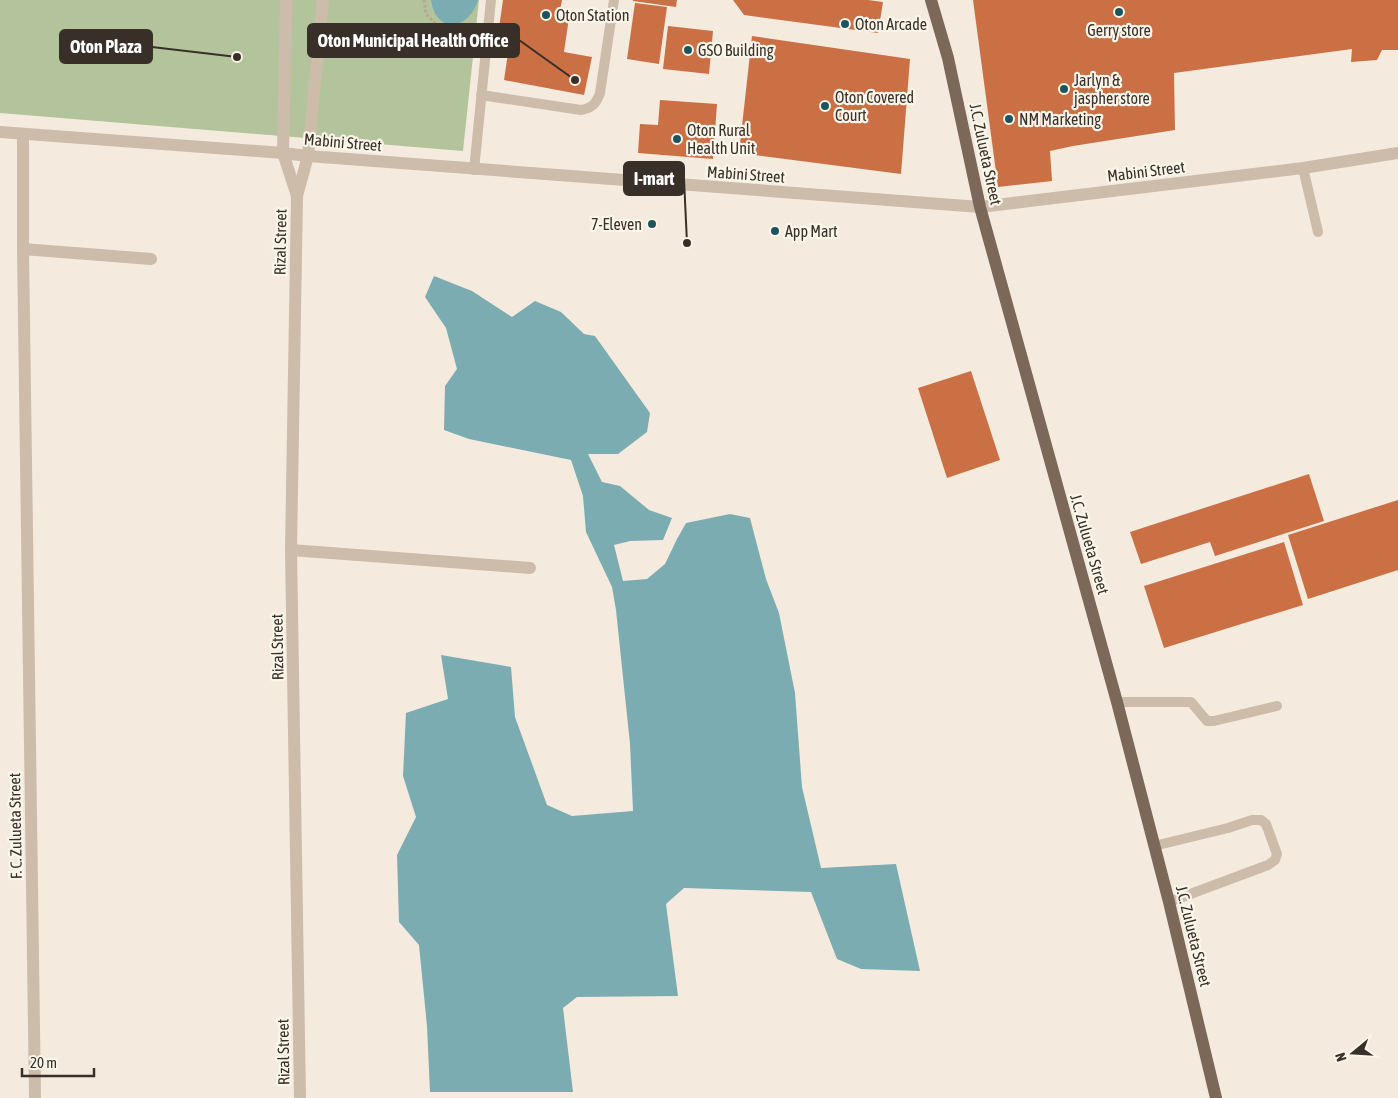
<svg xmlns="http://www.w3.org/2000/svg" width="1398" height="1098" font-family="'Asap Condensed',sans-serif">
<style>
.green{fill:#b3c49d}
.water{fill:#7bacb2}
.building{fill:#cb6f44}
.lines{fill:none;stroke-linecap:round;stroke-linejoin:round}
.path{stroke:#b9a693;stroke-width:3;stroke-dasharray:2.5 2.5;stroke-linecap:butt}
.service{stroke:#cdbca9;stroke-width:10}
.minor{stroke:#cdbca9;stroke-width:12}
.tertiary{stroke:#cdbca9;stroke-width:12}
.primary{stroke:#7c6859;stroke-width:12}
.poi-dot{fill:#1c545d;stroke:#fbf5ea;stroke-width:2}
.labels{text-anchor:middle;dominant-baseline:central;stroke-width:4.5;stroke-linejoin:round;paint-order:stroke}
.poi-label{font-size:16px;fill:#392f29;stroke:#fbf5ea;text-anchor:start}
.street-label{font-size:16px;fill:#392f29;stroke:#fbf5ea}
.leader{fill:none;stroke:#392f29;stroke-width:2}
.callout-dot{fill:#392f29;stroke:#fbf5ea;stroke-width:2}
.callout{fill:#392f29;stroke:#392f29;stroke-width:2}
.callout-label{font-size:18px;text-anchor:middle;font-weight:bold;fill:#fff}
</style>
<rect width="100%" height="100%" fill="#f4ebde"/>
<!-- green -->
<polygon class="green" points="0,0 479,0 463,151 0,113"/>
<!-- water -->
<g class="water">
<path d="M431,0H478C473,19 451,36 436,15C433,11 432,5 431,0Z"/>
<polygon points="434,276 472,291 512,317 535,301 561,312 584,334 595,336 650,413 647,432 618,454 588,454 602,482 620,486 649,510 672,518 663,540 630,541 614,545 623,581 647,579 665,564 677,539 686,523 730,514 750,518 766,579 779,613 795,693 802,787 821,868 896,864 920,971 861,969 837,959 811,892 684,888 666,904 678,996 577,997 563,1008 573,1092 430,1092 427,1026 419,945 399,922 397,855 416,817 403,776 406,713 448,699 441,655 511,667 515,717 547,805 572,816 633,811 630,744 616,610 612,587 586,532 583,496 571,460 469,439 444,430 445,386 457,369 446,328 425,297"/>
</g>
<!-- building -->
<g class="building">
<polygon points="503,0 562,0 559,16 569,18 564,52 592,57 584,95 504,80 509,46 497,42"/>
<polygon points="633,0 677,0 676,7 633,1"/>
<polygon points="733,0 868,0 883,2 878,33 744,15"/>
<polygon points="973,0 1398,0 1398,50 1382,50 1377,60 1351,62 1352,49 1174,73 1175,130 1073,146 1050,151 1052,181 998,187"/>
<polygon points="635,3 667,7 659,64 627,59"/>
<polygon points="668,26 713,31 709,74 663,69"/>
<polygon points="752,36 910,59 901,174 739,153"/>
<polygon points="660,100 717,104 713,159 638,153 640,124 658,125"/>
<polygon points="971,371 1000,460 947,478 918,388"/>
<polygon points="1309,474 1324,521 1215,556 1210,542 1141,564 1130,532"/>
<polygon points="1398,500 1398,570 1308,599 1288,535"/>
<polygon points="1284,542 1303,605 1164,648 1144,586"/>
</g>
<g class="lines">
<!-- path -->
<polyline class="path" points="424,0 426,14 443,32 460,33 470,31"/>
<!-- service -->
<g class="service">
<path d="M481,95L581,110C592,108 596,104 600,93L614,0"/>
<polyline points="1303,168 1318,232"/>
<polyline points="474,170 491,0"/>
<polyline points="1117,702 1191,702 1207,721 1214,721 1277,706"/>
<polyline points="1154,846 1228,828 1252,820 1261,820 1266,824 1277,854 1275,860 1268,865 1169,902"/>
</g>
<!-- minor -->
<g class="minor">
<polyline points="286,0 283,153 297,196"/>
<polyline points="23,134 23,249 35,1098"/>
<polyline points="23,249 151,259"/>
<polyline points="291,550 530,568"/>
<polyline points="300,1098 291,550 297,196 308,156 323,0"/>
</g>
<!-- tertiary -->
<polyline class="tertiary" points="0,132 283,153 308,156 980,207 1303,168 1398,153"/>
<!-- primary -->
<polyline class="primary" points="931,0 948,58 980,207 1117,702 1169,902 1216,1098"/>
</g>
<!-- markers -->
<g class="poi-dot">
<circle cx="1119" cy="12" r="5"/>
<circle cx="546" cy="15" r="5"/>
<circle cx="845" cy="24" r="5"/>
<circle cx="688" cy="50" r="5"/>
<circle cx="1064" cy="89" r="5"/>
<circle cx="825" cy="106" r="5"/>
<circle cx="1009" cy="119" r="5"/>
<circle cx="677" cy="139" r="5"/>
<circle cx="652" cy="224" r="5"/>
<circle cx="775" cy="231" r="5"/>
</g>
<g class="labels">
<!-- poi labels -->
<g class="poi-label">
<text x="556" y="15">Oton Station</text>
<text x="855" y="24">Oton Arcade</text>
<text x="1119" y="30" text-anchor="middle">Gerry store</text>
<text x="698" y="50">GSO Building</text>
<text x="1074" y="80">Jarlyn &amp;<tspan x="1074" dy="18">jaspher store</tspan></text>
<text x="835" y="97">Oton Covered<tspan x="835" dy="18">Court</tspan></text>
<text x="1019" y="119">NM Marketing</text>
<text x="687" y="130">Oton Rural<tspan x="687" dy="18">Health Unit</tspan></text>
<text x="642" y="224" text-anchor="end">7-Eleven</text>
<text x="785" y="231">App Mart</text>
</g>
<!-- street labels -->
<g class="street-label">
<text transform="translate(343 142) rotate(5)">Mabini Street</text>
<text transform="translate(986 154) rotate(78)">J.C. Zulueta Street</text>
<text transform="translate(1146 171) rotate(-7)">Mabini Street</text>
<text transform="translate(746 174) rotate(4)">Mabini Street</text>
<text transform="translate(280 242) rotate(-89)">Rizal Street</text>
<text transform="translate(1090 544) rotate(74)">J.C. Zulueta Street</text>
<text transform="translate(277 647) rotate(-91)">Rizal Street</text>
<text transform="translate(15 826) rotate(-91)">F. C. Zulueta Street</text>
<text transform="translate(1194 936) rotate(76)">J.C. Zulueta Street</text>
<text transform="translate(283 1052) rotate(-91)">Rizal Street</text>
</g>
</g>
<!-- callouts -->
<path class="leader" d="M575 80L519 40M237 57L152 47M687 243L684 179"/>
<g class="callout-dot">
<circle cx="575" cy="80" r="5"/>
<circle cx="237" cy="57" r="5"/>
<circle cx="687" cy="243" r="5"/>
</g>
<g class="callout">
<rect x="308" y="24" width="211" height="33" rx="5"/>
<rect x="60" y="30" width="92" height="33" rx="5"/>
<rect x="624" y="162" width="60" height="33" rx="5"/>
</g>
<g class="callout-label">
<text x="413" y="47">Oton Municipal Health Office</text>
<text x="106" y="53">Oton Plaza</text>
<text x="654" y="185">I-mart</text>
</g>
<!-- north arrow -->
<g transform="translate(1353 1053) rotate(252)" stroke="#fbf5ea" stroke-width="4" paint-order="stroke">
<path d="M0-4L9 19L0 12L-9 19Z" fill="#392f29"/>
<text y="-8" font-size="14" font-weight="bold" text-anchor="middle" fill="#392f29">N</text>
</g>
<!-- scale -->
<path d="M22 1068v8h72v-8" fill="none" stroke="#392f29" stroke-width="2.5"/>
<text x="30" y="1068" font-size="15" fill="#392f29" stroke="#fbf5ea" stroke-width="4" paint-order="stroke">20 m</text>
</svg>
